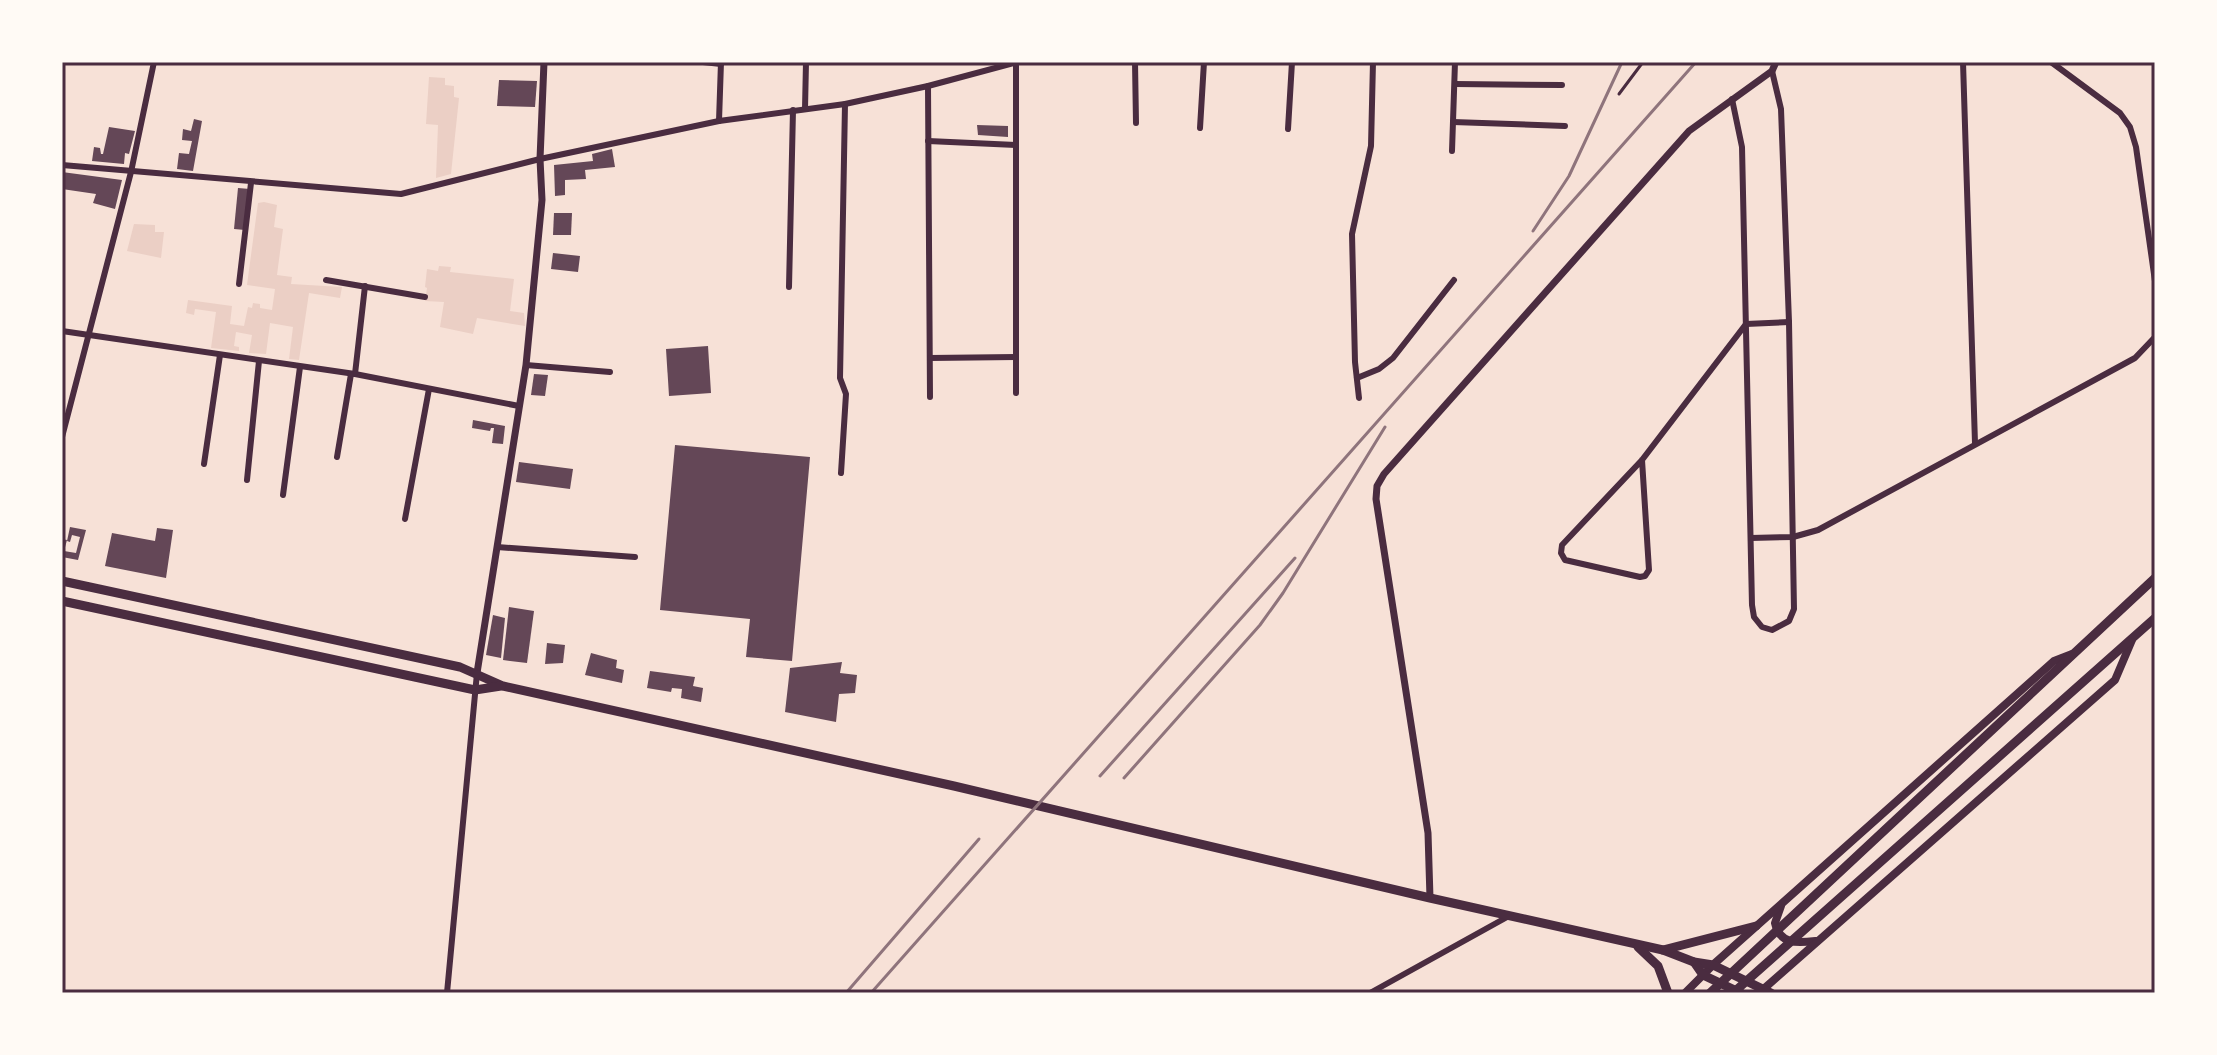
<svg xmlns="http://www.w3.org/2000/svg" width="2217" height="1055" font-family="Poppins,sans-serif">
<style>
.green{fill:#ebcfc5}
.building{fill:#644757}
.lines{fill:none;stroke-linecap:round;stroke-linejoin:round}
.service{stroke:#4a2c40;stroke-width:3}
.minor{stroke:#4a2c40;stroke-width:6}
.tertiary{stroke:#4a2c40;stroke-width:7}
.secondary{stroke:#4a2c40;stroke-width:8}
.primary{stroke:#4a2c40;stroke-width:9}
.trunk{stroke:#4a2c40;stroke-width:9}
.rail{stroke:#8f747c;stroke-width:3}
.neatline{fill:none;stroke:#4a2c40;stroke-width:3}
</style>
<rect width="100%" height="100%" fill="#f7e1d7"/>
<!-- green -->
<g class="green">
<polygon points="429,77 445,78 445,85 454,86 454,97 459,98 451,174 436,178 438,125 426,124"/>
<polygon points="264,202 277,205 274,227 283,229 277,275 292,277 291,284 342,287 340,298 309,293 299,360 289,359 293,327 270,323 266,354 249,353 252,335 236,332 234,346 239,347 239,351 211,348 216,312 195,309 194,315 186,313 188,300 232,306 230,324 244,326 248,307 252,308 253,303 260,304 260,308 272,310 275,289 247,285 258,203"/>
<polygon points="134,224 155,225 155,232 164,232 161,258 127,251"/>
<polygon points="439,266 451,267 450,272 514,279 510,311 524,313 525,326 477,318 473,334 440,327 444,302 425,301 427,288 425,287 427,269 438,271"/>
</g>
<!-- building -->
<g class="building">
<polygon points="499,80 537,81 535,107 497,106"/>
<polygon points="194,119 202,121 193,171 177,169 179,153 189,154 192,141 182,140 183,129 191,131"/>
<polygon points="977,125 1008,126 1008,137 978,135"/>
<polygon points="109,127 135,131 129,154 125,153 124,164 92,161 94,147 100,148 101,154 103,154"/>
<polygon points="612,149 615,167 585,170 586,179 565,180 565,195 555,196 554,165 593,161 592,154"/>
<polygon points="62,172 122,180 115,209 93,203 96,194 62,189"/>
<polygon points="238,188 250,189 245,230 234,229"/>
<polygon points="554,213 572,213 571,235 553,235"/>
<polygon points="553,253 580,256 578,272 551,269"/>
<polygon points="708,346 711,393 669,396 666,349"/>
<polygon points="534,374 548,375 545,396 531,395"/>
<polygon points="473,420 505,426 503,444 492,443 494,428 491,428 490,431 472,428"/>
<polygon points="675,445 810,457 792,661 746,657 750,619 660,610"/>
<polygon points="519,462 573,469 570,489 516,482"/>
<polygon points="70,527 86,530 78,560 62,557 62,539 67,540 64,551 76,553 80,537 72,535 70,542 67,541"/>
<polygon points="157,528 173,530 166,578 105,566 112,533 155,541"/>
<polygon points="509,607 534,611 527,663 503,660"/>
<polygon points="493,615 505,618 501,658 486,655"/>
<polygon points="547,643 565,645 563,663 545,664"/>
<polygon points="591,653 617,660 616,668 624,670 622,683 585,675"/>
<polygon points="842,662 840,673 857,675 855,693 839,694 836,722 785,712 790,668"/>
<polygon points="650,671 695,677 693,686 703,688 701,702 681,698 682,689 672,688 671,692 647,688"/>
</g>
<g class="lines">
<!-- service -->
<polyline class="service" points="1619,94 1643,62"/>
<!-- minor -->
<g class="minor">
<polyline points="703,62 721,64"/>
<polyline points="1135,62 1136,123"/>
<polyline points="1963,62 1975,443"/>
<polyline points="2051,62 2120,113 2130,127 2136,147 2155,281"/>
<polyline points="1455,84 1562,85"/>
<polyline points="928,86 930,397"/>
<polyline points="1732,99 1742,147 1752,605 1754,617 1762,627 1772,630 1789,621 1794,609 1789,322 1781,109 1772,71"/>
<polyline points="805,109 806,62"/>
<polyline points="719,121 721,62"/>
<polyline points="1453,122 1565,126"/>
<polyline points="1200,128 1204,62"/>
<polyline points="1288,129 1292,62"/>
<polyline points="928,141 1016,145"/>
<polyline points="1452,151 1455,62"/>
<polyline points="62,165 401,194 540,159 719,121 845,104 928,86 1018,62"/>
<polyline points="326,280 425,297"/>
<polyline points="239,284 251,183"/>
<polyline points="789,287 793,110"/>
<polyline points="62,331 355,374 519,406"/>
<polyline points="930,358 1016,357"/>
<polyline points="526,365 610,372"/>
<polyline points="355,374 365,286"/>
<polyline points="1357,378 1379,369 1393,358 1454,280"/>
<polyline points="1016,393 1016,63"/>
<polyline points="1359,398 1355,362 1352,234 1371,146 1373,62"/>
<polyline points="62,437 131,172 154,62"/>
<polyline points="337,457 351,374"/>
<polyline points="1642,460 1649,570 1645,576 1640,577 1565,560 1561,553 1562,545 1642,460 1746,324 1789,322"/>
<polyline points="204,464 220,355"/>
<polyline points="841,473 846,394 840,378 845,104"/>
<polyline points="247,480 259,361"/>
<polyline points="283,495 300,367"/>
<polyline points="405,519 429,389"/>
<polyline points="1751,538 1793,537 1818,530 2135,358 2155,337"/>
<polyline points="497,547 635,557"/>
<polyline points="447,993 477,673"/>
<polyline points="1370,993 1509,916"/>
</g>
<!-- tertiary -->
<g class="tertiary">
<polyline points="477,673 526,365 542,200 540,159 544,62"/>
<polyline points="1430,898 1428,833 1376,499 1377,486 1384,474 1689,131 1772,71 1776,62"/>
</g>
<!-- secondary -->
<g class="secondary">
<path d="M1781,906L1775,923C1780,945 1797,943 1816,941"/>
<polyline points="1685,993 1715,963 2054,661 2072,654"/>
<polyline points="1759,993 2115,680 2132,640"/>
</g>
<!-- primary -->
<g class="primary">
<polyline points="62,581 460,667 503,686 954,786 1430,898 1663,950 1694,962 1713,965 1771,993"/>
<polyline points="62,601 475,690 501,686"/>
<polyline points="1638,947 1658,966 1668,993"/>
<polyline points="1663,950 1756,926"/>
<polyline points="1694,962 1703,975 1741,993"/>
</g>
<!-- trunk -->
<g class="trunk">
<polyline points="1710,993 2155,578"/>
<polyline points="1733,993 2155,618"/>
</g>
<!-- rail -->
<g class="rail">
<polyline points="1533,231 1569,176 1622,62"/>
<polyline points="1100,776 1295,558"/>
<polyline points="1124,778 1260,625 1283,593 1385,427"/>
<polyline points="846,993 979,839"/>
<polyline points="871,993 1696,62"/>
</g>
</g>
<!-- border -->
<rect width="2217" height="1055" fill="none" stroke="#fffaf5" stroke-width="128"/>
<rect x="64" y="64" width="2089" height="927" class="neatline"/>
</svg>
